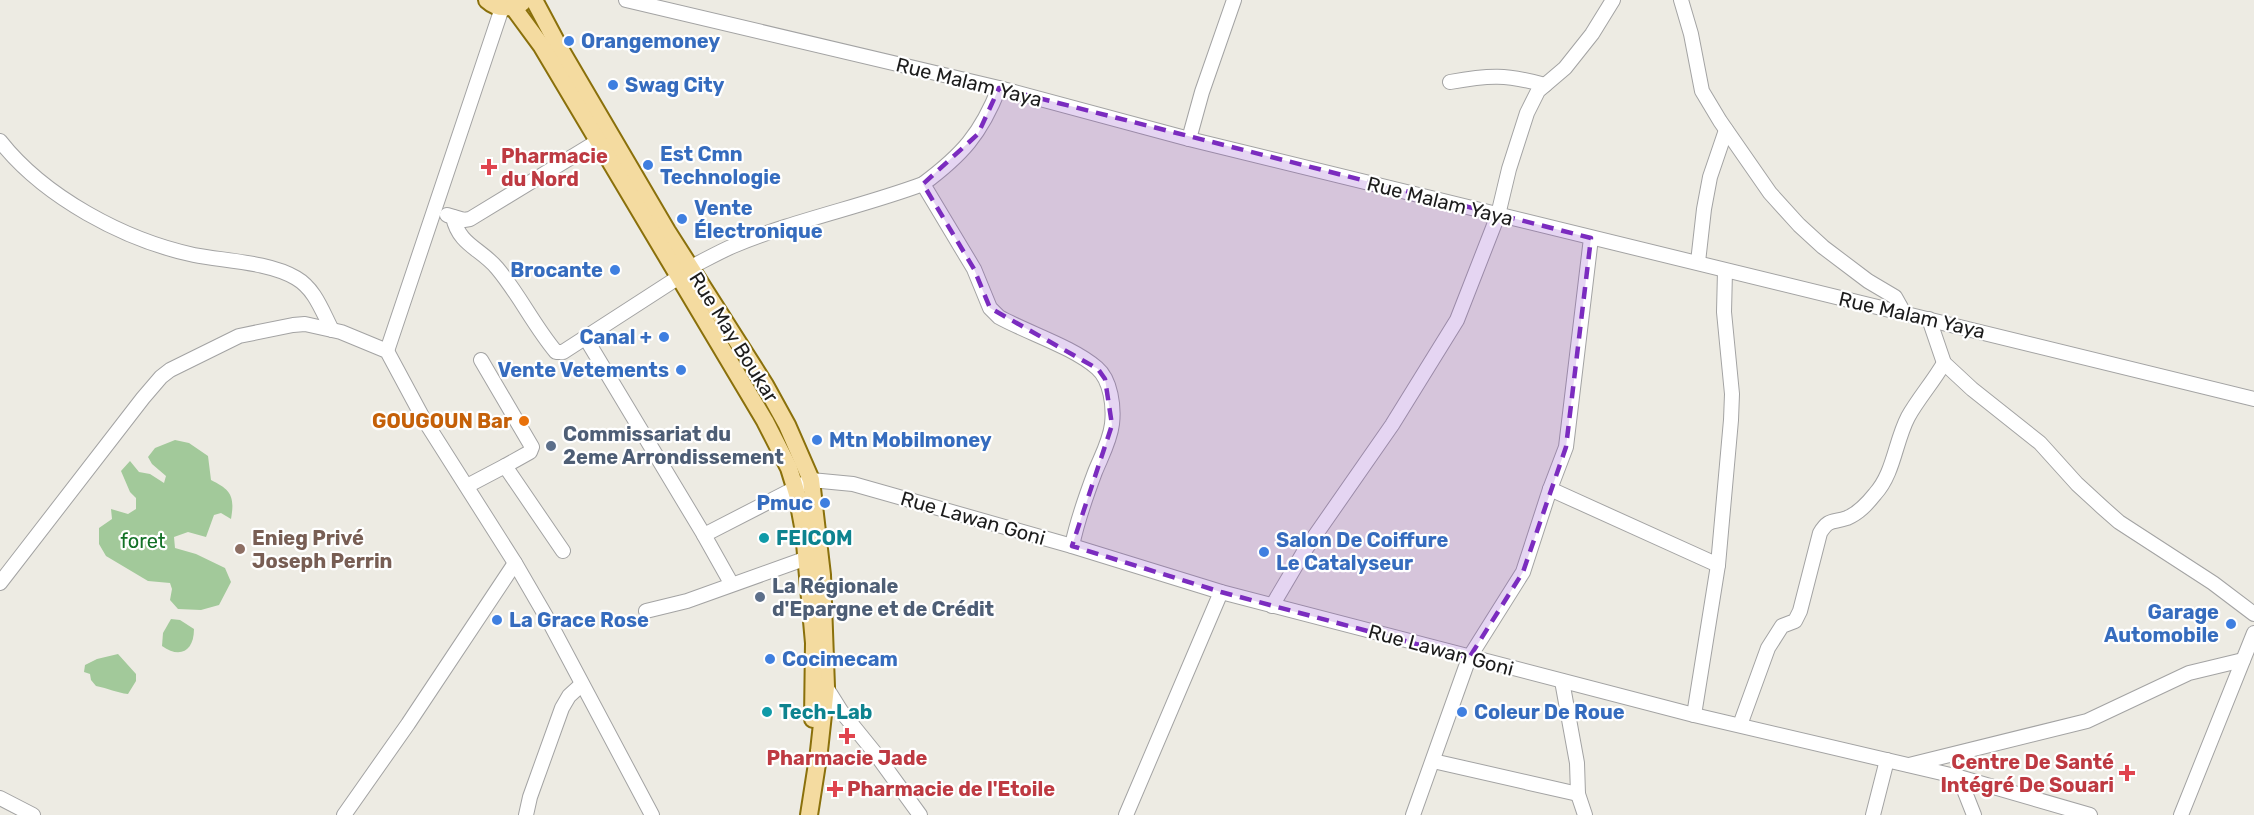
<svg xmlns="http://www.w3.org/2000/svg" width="2254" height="815" font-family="Rubik,sans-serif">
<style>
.forest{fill:#a2c99a}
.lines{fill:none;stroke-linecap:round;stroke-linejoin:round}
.minor-casing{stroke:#a3a3a3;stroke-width:16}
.major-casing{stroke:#8a700b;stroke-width:20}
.minor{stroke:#fff;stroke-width:14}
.major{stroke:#f4dba0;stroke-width:16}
.marked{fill:#7b2cbf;fill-opacity:0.2;stroke:#7b2cbf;stroke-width:4.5;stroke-dasharray:12 8;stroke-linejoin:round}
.shop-dot{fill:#3f7fe0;stroke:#fff;stroke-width:2}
.health-dot{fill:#e0444e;stroke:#fff;stroke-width:2}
.food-dot{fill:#e8710a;stroke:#fff;stroke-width:2}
.service-dot{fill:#5c6f8a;stroke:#fff;stroke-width:2}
.culture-dot{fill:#0f9aa8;stroke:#fff;stroke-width:2}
.education-dot{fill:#8d6e63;stroke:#fff;stroke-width:2}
.labels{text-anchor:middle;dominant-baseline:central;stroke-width:4.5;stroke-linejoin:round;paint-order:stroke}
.shop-label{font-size:20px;font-weight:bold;fill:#366cbe;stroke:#fff;text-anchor:start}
.street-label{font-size:20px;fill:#1c1c1c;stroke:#fff}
.health-label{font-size:20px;font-weight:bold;fill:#be3a42;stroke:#fff;text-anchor:start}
.food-label{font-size:20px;font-weight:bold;fill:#c56008;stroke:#fff;text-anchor:end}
.service-label{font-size:20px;font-weight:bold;fill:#4e5e75;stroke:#fff;text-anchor:start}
.education-label{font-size:20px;font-weight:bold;fill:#785e54;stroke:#fff;text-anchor:start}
.culture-label{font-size:20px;font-weight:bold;fill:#0d838f;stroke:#fff;text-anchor:start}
.park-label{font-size:20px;fill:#137127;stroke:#fff}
</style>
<rect width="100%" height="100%" fill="#edebe3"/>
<!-- forest -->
<g class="forest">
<path d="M175,440L189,443L208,456L211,480C231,490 235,496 231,519L221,513L214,515L206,537L188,532L174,537L175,548L196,554L225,568L231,582L219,605L201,610L178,609L170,600L172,589L170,583L148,581L106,556L99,544V528L112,519L111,509L128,514L136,509V498L130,492L121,471L130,461L139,472L150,474L164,483L166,476L152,464L148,457L155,448Z"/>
<path d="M171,619L180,620L194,629C194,651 180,659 162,646L163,633Z"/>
<path d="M118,654L136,674V681L128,694C117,693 108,688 96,686L91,680L90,674L84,672L85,665L97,659Z"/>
</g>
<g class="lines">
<defs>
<g id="minor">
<polyline points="626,0 999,88 1189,139 2254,399"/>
<polyline points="1681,0 1691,34 1702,91 1720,121 1770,193 1799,225 1823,247 1868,281 1895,297 1904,313"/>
<path d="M1450,82C1489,75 1506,74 1545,85"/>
<path d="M999,88C981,134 962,155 923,184L974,269L990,308L999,317C1028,333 1073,347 1097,368C1111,380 1114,407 1112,424C1110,441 1101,457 1095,472C1086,496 1077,521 1072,546"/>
<polyline points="1189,139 1202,92 1234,0"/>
<path d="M0,141C44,197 124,240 194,255C225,261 269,262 296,278C315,289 322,311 332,330"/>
<polyline points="447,215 464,220 470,219 598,141"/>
<path d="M453,217C459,245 480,248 497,268C519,294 534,326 556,352H563L679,277"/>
<polyline points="1698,262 1704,209 1710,177 1726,130"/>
<path d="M691,267C705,260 719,252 733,246C795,220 861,207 923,184"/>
<polyline points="1929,319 1944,363 1972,389 2040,443 2077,484 2102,507 2119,522 2213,583 2254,614"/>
<polyline points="585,337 704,535 731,583"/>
<polyline points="387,351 502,8"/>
<polyline points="481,360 532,447 530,452 505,466"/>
<polyline points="467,486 505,466 563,551"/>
<polyline points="1550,489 1718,565"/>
<polyline points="704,535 811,480 853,484 1072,546 1221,592 1694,715 1959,777 2090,815"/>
<polyline points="0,583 143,398 161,377 170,370 239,336 293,325 305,324 341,332 387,351 423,418 515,563 551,625 652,815"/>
<polyline points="1272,606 1305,550 1392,425 1457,320 1498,215 1509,169 1527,113 1538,91 1565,68 1592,34 1613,0"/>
<polyline points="646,611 687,601 807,558"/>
<polyline points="1562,681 1577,763 1578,794 1585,815"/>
<polyline points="826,687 841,711 875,753 920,815"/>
<polyline points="1694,715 1718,565 1731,420 1732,394 1724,312 1725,271"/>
<path d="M1740,725L1768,648L1782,626L1795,621L1800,611L1820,533C1829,518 1833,523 1847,518C1859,513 1867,504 1875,494C1894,473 1895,442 1908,417C1918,399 1933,382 1944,363"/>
<polyline points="1433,761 1578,794"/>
<polyline points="1909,765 2087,721 2189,673 2243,660"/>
<polyline points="1959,777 1974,815"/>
<polyline points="0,798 33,815"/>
<polyline points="344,815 408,724 515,563"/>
<polyline points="526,815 530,797 562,708 569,696 581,685"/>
<polyline points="1126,815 1221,592"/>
<polyline points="1413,815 1469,658 1523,572 1550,489 1566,447 1591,238"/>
<polyline points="1873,815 1887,760"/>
<polyline points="2181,815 2254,633"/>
</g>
<g id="major">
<path d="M487,0C498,10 509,9 522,3"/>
<polyline points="534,0 559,47 667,231 765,385 787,425 811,480 822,575 826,687 819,751 809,815"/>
<polyline points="513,7 541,45 765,421 789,468 797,494 804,532 814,643 813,719"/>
</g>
</defs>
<!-- minor casing -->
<use href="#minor" class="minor-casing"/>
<!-- major casing -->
<use href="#major" class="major-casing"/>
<!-- minor -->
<use href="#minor" class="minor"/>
<!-- major -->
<use href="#major" class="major"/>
</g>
<!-- marked area -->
<path class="marked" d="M999,88L1591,238L1566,447L1523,572L1469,658L1221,592L1072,546L1112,425L1105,379L1098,369L990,308L974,269L923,184L978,134Z"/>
<!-- markers -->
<g class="shop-dot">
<circle cx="569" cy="41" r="6"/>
<circle cx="613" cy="85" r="6"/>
<circle cx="648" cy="165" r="6"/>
<circle cx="682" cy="219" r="6"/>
<circle cx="615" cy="270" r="6"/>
<circle cx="664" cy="337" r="6"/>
<circle cx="681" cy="370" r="6"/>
<circle cx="817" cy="440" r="6"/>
<circle cx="825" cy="503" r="6"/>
<circle cx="1264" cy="552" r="6"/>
<circle cx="497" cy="620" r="6"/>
<circle cx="2231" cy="624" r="6"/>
<circle cx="770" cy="659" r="6"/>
<circle cx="1462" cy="712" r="6"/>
</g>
<g class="health-dot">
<path d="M486 158h6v6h6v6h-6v6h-6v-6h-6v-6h6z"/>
<path d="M844 727h6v6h6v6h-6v6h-6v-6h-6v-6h6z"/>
<path d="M2124 764h6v6h6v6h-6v6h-6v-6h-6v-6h6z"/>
<path d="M832 780h6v6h6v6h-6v6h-6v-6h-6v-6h6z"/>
</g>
<circle class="food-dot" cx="524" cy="421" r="6"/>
<g class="service-dot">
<circle cx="551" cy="446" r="6"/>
<circle cx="760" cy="597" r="6"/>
</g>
<g class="culture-dot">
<circle cx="764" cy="538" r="6"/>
<circle cx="767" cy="712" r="6"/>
</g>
<circle class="education-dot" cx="240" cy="549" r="6"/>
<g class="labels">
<!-- shop labels -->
<g class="shop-label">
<text x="581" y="41">Orangemoney</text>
<text x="625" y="85">Swag City</text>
<text x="660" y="154">Est Cmn<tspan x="660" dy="23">Technologie</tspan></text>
<text x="694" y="208">Vente<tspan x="694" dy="23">Électronique</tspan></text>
<text x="603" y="270" text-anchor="end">Brocante</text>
<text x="652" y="337" text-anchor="end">Canal +</text>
<text x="669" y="370" text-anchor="end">Vente Vetements</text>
<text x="829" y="440">Mtn Mobilmoney</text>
<text x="813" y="503" text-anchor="end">Pmuc</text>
<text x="1276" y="540">Salon De Coiffure<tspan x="1276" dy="23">Le Catalyseur</tspan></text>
<text x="2219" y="612" text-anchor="end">Garage<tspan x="2219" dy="23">Automobile</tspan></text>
<text x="509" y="620">La Grace Rose</text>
<text x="782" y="659">Cocimecam</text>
<text x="1474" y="712">Coleur De Roue</text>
</g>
<!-- street labels -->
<g class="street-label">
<text transform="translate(969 82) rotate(14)">Rue Malam Yaya</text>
<text transform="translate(1440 201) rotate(14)">Rue Malam Yaya</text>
<text transform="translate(1912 315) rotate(13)">Rue Malam Yaya</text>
<text transform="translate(734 337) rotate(58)">Rue May Boukar</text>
<text transform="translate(973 518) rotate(16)">Rue Lawan Goni</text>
<text transform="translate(1441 650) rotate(15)">Rue Lawan Goni</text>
</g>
<!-- health labels -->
<g class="health-label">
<text x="501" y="156">Pharmacie<tspan x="501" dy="23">du Nord</tspan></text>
<text x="847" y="758" text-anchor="middle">Pharmacie Jade</text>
<text x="2114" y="762" text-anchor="end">Centre De Santé<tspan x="2114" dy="23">Intégré De Souari</tspan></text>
<text x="847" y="789">Pharmacie de l'Etoile</text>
</g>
<!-- food labels -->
<g class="food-label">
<text x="512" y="421">GOUGOUN Bar</text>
</g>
<!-- service labels -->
<g class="service-label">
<text x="563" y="434">Commissariat du<tspan x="563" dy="23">2eme Arrondissement</tspan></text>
<text x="772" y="586">La Régionale<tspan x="772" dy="23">d'Epargne et de Crédit</tspan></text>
</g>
<!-- education labels -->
<g class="education-label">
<text x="252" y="538">Enieg Privé<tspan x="252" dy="23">Joseph Perrin</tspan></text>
</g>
<!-- culture labels -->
<g class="culture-label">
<text x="776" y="538">FEICOM</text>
<text x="779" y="712">Tech-Lab</text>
</g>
<!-- park labels -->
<g class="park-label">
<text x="143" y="541">foret</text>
</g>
</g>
</svg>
